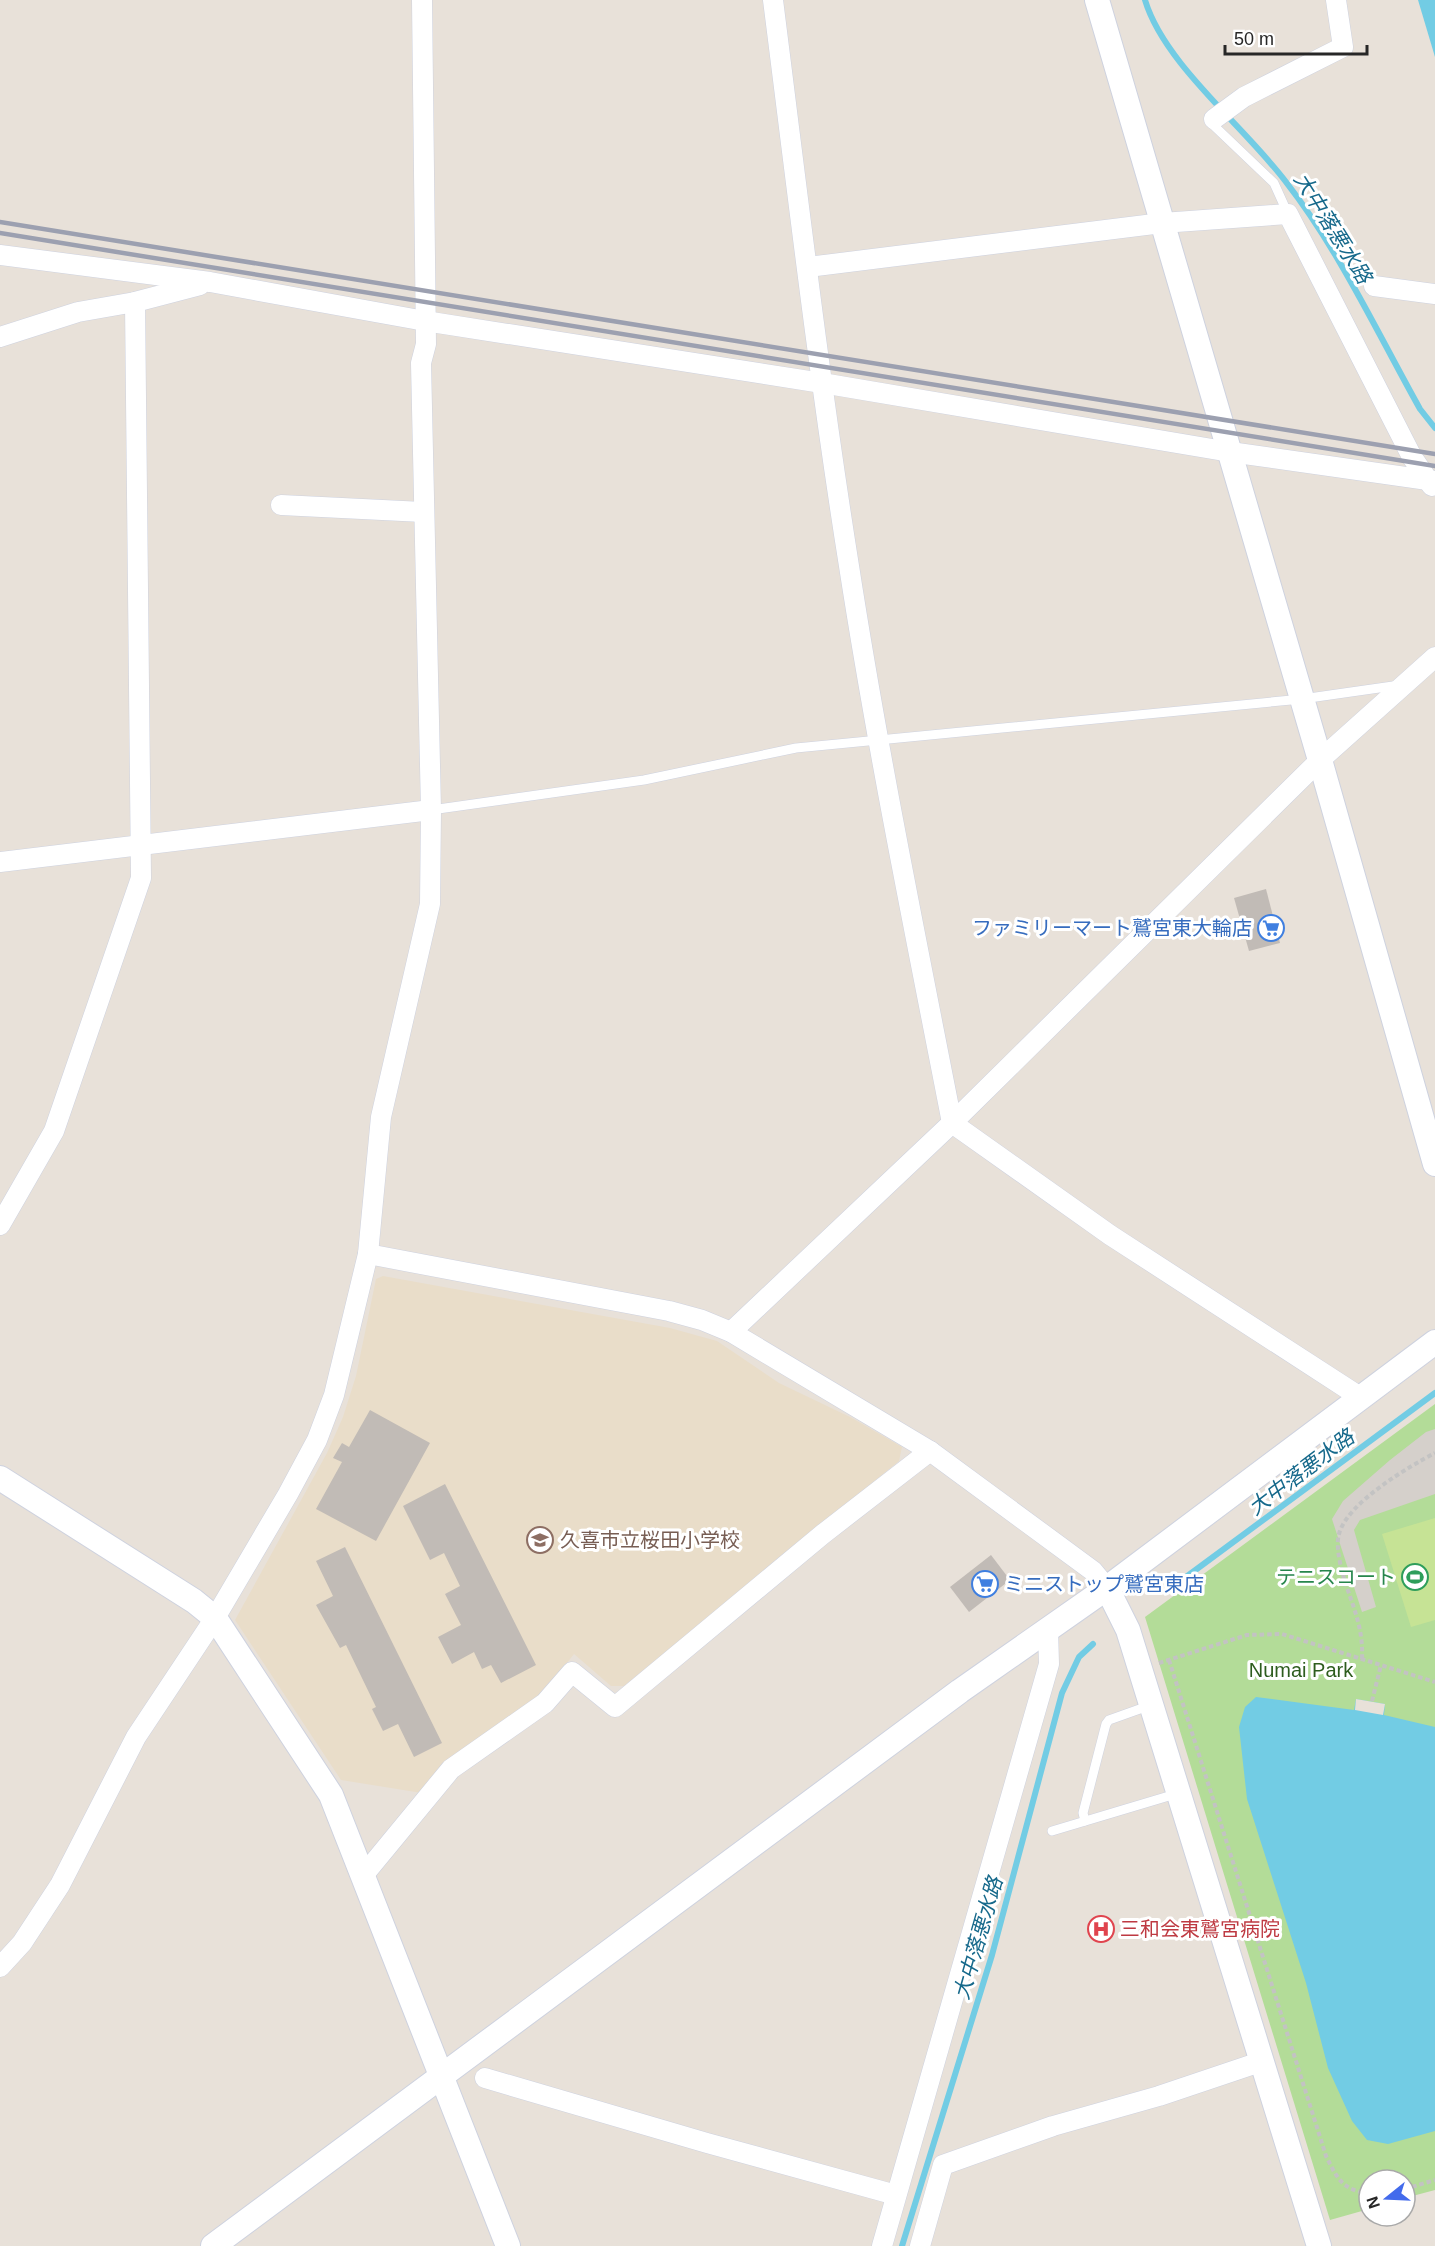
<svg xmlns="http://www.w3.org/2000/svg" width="1435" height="2246" font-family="Helvetica,'Noto Sans JP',sans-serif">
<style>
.education{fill:#e9ddc9}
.green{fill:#b3dc98}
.pitch{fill:#c6e395}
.plaza{fill:#d5d0cb}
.water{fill:#72cce4}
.pier{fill:#e8e1d9}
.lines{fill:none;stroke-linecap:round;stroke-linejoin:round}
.stream{stroke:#72cce4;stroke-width:6}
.building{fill:#c1bbb6}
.service-casing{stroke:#ced2df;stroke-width:10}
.minor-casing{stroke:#ced2df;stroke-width:21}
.tertiary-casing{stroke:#ced2df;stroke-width:26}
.path{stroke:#c3c3c3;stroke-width:4;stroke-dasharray:4.5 3;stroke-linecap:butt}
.service{stroke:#fff;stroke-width:9}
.minor{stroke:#fff;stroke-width:20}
.tertiary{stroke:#fff;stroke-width:24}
.rail{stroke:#9ca0b0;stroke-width:4.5}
.labels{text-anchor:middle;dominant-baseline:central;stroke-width:6;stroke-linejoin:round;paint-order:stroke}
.shop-label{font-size:20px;fill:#366cbe;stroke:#fff;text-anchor:end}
.education-label{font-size:20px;fill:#785e54;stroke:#fff;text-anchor:start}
.leisure-label{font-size:20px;fill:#27864d;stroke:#fff;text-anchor:end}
.park-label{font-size:20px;fill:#2e5d1e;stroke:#fff}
.health-label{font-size:20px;fill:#be3a42;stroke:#fff;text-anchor:start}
.water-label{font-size:21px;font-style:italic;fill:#16698b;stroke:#fff}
</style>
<rect width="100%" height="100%" fill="#e8e1d9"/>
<!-- education -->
<polygon class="education" points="383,1276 670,1328 717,1341 779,1383 850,1417 902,1447 899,1461 624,1686 611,1686 574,1654 544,1692 422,1793 341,1780 235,1620 327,1453 343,1417 356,1376 376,1279"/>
<!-- green -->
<polygon class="green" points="1435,1404 1435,2190 1405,2198 1405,2180 1369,2180 1369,2209 1330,2220 1145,1617"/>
<!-- pitch -->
<polygon class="pitch" points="1435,1518 1435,1620 1411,1627 1382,1534"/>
<!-- plaza -->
<polygon class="plaza" points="1435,1429 1435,1494 1360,1520 1354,1530 1376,1607 1362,1612 1332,1519 1343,1501 1390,1460 1426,1432"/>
<!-- water -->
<g class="water">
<polygon points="1418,0 1435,0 1435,57"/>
<polygon points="1256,1697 1354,1710 1356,1699 1385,1704 1384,1715 1435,1727 1435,2131 1388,2144 1367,2140 1352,2121 1328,2068 1306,1983 1247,1799 1239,1727 1245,1707"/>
</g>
<!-- pier -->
<polygon class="pier" points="1356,1699 1385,1704 1383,1715 1355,1710"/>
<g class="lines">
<!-- stream -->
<g class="stream">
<path d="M1145,0C1164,64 1245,127 1286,182C1339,250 1378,334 1420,409L1435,428"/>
<polyline points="1186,1577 1435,1393"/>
<polyline points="902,2246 992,1955 1062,1693 1079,1657 1093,1644"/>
</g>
</g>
<!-- building -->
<g class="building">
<polygon points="1266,889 1280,943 1249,951 1234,898"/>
<polygon points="370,1410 430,1443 376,1541 316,1509 342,1462 333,1458 342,1443 349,1447"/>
<polygon points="445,1484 536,1665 501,1683 491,1665 482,1669 474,1652 452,1664 438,1637 461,1625 445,1594 460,1586 444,1553 430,1560 403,1506"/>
<polygon points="345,1547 442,1743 414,1757 398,1724 383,1731 372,1709 376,1707 346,1645 340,1648 316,1605 333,1596 316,1561"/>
<polygon points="991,1555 1010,1580 969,1612 950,1587"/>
</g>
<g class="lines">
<defs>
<g id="service">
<polyline points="1213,120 1210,122 1274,183 1288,214"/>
<polyline points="431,810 644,780 796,748 1302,699 1400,685"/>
<polyline points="1085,1821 1083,1813 1106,1724 1109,1720 1151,1705"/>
<polyline points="1052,1831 1179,1793"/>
</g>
<g id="minor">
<path d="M773,0C797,189 819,378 849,566C878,753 916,938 952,1123L1110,1235L1360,1397"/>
<polyline points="1214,119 1244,97 1343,47 1336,0"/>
<polyline points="0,255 210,282 425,321 822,383 1230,452 1435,481"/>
<polyline points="808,267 1162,223 1288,214 1412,457 1432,486"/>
<polyline points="1374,286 1435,294"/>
<polyline points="0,337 78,312 135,302 200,285"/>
<polyline points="281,505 423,512"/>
<polyline points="0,862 431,810"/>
<polyline points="0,1225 54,1131 141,878 135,302"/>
<polyline points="368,1254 669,1311 702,1320 731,1332 930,1451 1093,1571 1107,1588"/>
<polyline points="731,1332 952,1123 1320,760 1435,657"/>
<polyline points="362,1877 451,1769 545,1703 572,1672 615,1707 823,1534 930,1451"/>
<polyline points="0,1967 22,1943 60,1885 136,1737 215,1618 288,1494 317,1440 334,1395 368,1254 381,1117 430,904 431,810 421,363 426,344 422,0"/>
<polyline points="485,2078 707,2143 896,2195"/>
<polyline points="882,2246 1049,1664 1048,1630"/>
<polyline points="920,2246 943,2165 1053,2126 1159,2096 1263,2061"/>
</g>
<g id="tertiary">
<polyline points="1097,0 1320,760 1435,1164"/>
<polyline points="0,1478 194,1601 215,1618 331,1795 508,2246"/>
<polyline points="1107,1588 1128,1630 1319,2246"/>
<polyline points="213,2246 960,1691 1107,1588 1435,1342"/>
</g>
</defs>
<!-- service casing -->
<use href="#service" class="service-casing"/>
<!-- minor casing -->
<use href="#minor" class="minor-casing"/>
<!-- tertiary casing -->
<use href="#tertiary" class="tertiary-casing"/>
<!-- path -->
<g class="path">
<path d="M1362,1659C1364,1618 1345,1594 1339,1557C1338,1551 1337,1540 1339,1534C1347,1503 1408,1467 1435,1453"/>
<path d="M1169,1660L1326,2156C1338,2180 1342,2189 1369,2194"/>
<polyline points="1159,1663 1247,1635 1282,1634 1435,1682"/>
<polyline points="1372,1701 1381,1665"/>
<polyline points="1405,2189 1435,2180"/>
</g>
<!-- service -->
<use href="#service" class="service"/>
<!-- minor -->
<use href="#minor" class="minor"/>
<!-- tertiary -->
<use href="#tertiary" class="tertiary"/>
<!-- rail -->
<g class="rail">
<polyline points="0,222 1435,454"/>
<polyline points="0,233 1435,466"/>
</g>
</g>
<!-- icons -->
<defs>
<symbol id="supermarket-ring" viewBox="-11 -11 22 22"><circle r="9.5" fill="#fff" stroke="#3f7fe0" stroke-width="1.5"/><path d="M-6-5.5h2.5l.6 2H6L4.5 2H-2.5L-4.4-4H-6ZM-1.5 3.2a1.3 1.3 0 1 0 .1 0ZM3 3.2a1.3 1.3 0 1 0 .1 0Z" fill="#3f7fe0"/></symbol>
<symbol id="school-ring" viewBox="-11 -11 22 22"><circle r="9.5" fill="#fff" stroke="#8d6e63" stroke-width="1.5"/><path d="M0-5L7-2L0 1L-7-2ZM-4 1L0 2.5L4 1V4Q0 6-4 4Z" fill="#8d6e63"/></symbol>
<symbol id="stadium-ring" viewBox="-11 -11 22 22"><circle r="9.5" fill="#fff" stroke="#2e9e5b" stroke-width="1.5"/><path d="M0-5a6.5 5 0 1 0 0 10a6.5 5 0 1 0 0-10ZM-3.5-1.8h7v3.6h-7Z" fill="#2e9e5b"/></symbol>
<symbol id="hospital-ring" viewBox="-11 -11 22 22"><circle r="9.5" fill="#fff" stroke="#e0444e" stroke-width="1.5"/><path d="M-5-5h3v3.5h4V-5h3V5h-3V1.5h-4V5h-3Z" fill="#e0444e"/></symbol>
</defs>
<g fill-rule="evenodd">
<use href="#supermarket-ring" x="1256" y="913" width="30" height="30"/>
<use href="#school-ring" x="525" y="1525" width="30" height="30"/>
<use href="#stadium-ring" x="1400" y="1562" width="30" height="30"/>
<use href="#supermarket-ring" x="970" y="1569" width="30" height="30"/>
<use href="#hospital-ring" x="1086" y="1914" width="30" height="30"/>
</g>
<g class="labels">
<!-- shop labels -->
<g class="shop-label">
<text x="1252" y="928">ファミリーマート鷲宮東大輪店</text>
<text x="1004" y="1584" text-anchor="start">ミニストップ鷲宮東店</text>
</g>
<!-- education labels -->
<g class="education-label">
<text x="560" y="1540">久喜市立桜田小学校</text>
</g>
<!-- leisure labels -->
<g class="leisure-label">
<text x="1396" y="1577">テニスコート</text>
</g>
<!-- park labels -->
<g class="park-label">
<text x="1301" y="1670">Numai Park</text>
</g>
<!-- health labels -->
<g class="health-label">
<text x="1120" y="1929">三和会東鷲宮病院</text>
</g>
<!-- water labels -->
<g class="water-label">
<text transform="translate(1333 228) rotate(58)">大中落悪水路</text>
<text transform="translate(1301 1472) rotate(-37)">大中落悪水路</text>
<text transform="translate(978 1938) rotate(-74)">大中落悪水路</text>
</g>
</g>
<!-- north arrow -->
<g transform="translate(1387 2198) rotate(252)"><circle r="28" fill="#ffffff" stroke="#a9a9a9" stroke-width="1.5"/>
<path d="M0-4.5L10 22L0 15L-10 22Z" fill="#436bec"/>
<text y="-9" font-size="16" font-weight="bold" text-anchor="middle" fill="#272727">N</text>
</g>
<!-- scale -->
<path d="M1225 45v9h142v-9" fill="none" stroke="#272727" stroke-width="3"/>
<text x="1234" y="45" font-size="18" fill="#272727" stroke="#ffffff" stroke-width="4.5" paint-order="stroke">50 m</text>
</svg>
